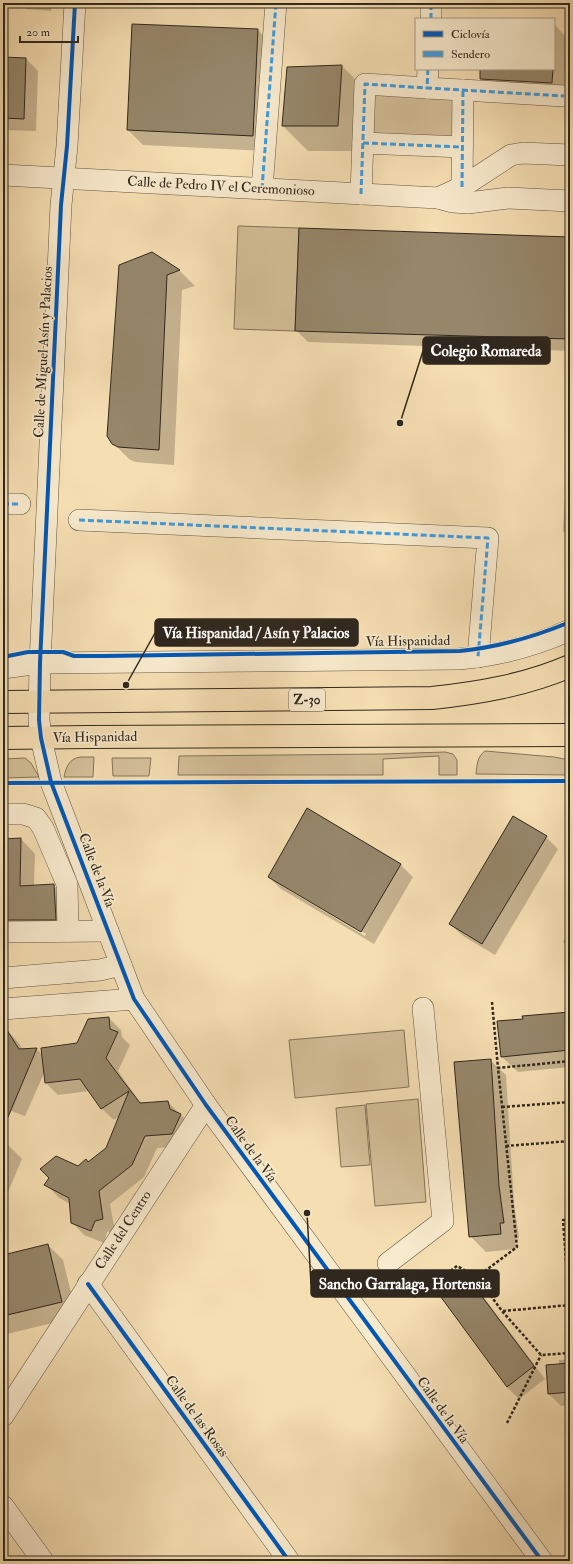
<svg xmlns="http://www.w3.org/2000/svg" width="573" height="1564" font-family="'IM FELL Double Pica',serif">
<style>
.green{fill:#d4bf99;stroke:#82745c}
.shadow{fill:#0003;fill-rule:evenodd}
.building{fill:#96876b;stroke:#30281e}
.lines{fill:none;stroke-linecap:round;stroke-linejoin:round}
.minor-casing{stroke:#615643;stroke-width:22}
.highway-casing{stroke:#30281e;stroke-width:24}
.path{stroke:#30281e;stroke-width:2.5;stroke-dasharray:3 2;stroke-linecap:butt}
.minor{stroke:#f8eacd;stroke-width:21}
.highway{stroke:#f5deb2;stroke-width:22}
.quiet{stroke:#3e9ce0;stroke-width:3;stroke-dasharray:6 3;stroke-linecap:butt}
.cycleway-casing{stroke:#f8eacd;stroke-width:6}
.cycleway{stroke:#0057b8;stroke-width:4}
.labels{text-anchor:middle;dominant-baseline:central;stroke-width:3.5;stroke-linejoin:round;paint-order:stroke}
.shield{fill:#f8eacd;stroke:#6c6252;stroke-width:1}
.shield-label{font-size:13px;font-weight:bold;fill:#30281e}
.street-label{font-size:14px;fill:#30281e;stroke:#f8eacd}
.leader{fill:none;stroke:#30281e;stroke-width:1.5}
.callout-dot{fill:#30281e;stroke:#f8eacd;stroke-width:1.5}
.callout{fill:#30281e;stroke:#30281e;stroke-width:1.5}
.callout-label{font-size:15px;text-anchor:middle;font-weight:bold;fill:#fff}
</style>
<rect width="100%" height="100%" fill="#f5deb2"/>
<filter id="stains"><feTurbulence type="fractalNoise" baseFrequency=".005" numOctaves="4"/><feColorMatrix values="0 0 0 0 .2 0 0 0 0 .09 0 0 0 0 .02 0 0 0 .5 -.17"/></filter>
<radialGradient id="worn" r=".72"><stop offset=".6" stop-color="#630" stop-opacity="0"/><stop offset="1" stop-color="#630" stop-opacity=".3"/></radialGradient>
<!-- green -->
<g class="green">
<polygon points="365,88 463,93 459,144 366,138"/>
<polygon points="238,226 299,228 295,331 234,329"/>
<path d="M485,751L554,757L570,760V775L476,774C477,765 477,757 485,751Z"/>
<polygon points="445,752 453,754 457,760 457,775 439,775 439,756 383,759 383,775 178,775 179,756 383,754"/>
<path d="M80,757H94L93,777H64C66,767 69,759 80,757Z"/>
<polygon points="25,758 31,763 39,777 3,778 3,759"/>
<polygon points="112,758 151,758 149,776 113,776"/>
<polygon points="404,1030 409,1087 295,1098 289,1040"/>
<polygon points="418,1099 426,1202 375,1206 366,1104"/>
<polygon points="365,1105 370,1165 341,1167 336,1108"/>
</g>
<!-- shadow -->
<g class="shadow">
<polygon points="20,3 52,3 51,11 26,9"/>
<polygon points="554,24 566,37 564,95 493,91 481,79 481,69 554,69"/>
<polygon points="258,30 273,46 268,151 143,145 128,130"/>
<polygon points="3,58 26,59 38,71 36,131 3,130"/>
<polygon points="342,66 367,91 362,151 308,151 283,126 288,68"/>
<polygon points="570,238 570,351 308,342 296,330"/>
<polygon points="152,253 180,271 195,286 182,290 174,465 135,462 129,459 113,443"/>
<polygon points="570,412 570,538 563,531"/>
<path d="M307,810L401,865L413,877L374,944L281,889L269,877ZM282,884L366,934L365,936L282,886Z"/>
<polygon points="546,837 558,849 495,955 463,936 450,924"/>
<polygon points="21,839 35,854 34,886 54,886 68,900 70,933 3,938 3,840"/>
<polygon points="570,930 570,949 563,942"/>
<polygon points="570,1013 570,1067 518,1072 502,1057 498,1022"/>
<polygon points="109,1018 121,1030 122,1037 130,1045 118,1071 135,1095 142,1104 168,1102 193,1127 184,1146 157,1148 144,1177 110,1204 115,1231 107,1232 104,1243 84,1235 72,1222 70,1204 58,1197 46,1184 88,1163 107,1149 120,1116 114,1120 101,1108 89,1091 58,1095 46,1083 45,1071 25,1116 3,1108 3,1031 6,1029 18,1042 23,1050 37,1049 43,1056 78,1043"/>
<polygon points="490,1060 506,1075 514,1203 519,1238 515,1239 516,1249 486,1252 470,1236"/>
<polygon points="3,1142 7,1144 22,1159 3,1204"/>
<polygon points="48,1245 63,1260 77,1317 3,1335 3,1256"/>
<polygon points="458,1274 465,1281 467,1280 480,1292 545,1379 519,1399 507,1387"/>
<polygon points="570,1359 570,1405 561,1406 549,1394 547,1366 559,1365 559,1360"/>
<polygon points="566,1478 570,1478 570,1484"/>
</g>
<!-- building -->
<g class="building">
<polygon points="132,24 258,29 253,136 127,130"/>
<polygon points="3,57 26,58 24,119 3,118"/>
<polygon points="342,65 338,126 282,126 287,67"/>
<polygon points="480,69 553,69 552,83 480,79"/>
<polygon points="299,228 570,237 570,339 295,331"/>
<polygon points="152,252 180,270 167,275 159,450 118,447 112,444 107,436 119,265"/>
<polygon points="307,808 401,864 361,932 268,877"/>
<polygon points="513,816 547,836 482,944 449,924"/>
<polygon points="21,838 20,886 54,884 56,920 3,920 3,839"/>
<polygon points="570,1012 570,1050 501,1057 497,1021 523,1019 522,1016"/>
<polygon points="109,1017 110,1029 118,1032 106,1058 123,1081 140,1103 168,1101 170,1109 181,1114 172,1134 145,1136 132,1165 99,1191 103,1219 95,1221 91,1231 71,1223 69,1198 44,1185 49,1178 40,1169 56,1156 78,1166 86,1159 88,1162 106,1148 129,1091 101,1109 80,1079 45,1083 41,1048 77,1043 88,1019"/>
<polygon points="3,1024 19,1049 37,1048 3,1129"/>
<polygon points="491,1059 499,1186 504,1223 500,1223 501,1234 469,1237 454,1062"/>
<polygon points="48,1244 62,1302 3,1316 3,1255"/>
<polygon points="458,1273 463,1281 468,1278 534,1366 507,1387 435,1289"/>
<polygon points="570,1363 570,1392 548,1394 546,1365"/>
</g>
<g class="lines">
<defs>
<g id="minor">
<polyline points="75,3 67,146 61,205 40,663 39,720 41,738 51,782 134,999 206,1105 542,1561"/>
<polyline points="431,19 431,3"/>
<polyline points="428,69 427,88 564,96"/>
<polyline points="363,143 462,147"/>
<polyline points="3,175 438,198 453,202 468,203 508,198 570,201"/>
<polyline points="462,187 463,90"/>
<polyline points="262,189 276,3"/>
<polyline points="361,194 365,84 427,88"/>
<polyline points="438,198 462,187 511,155 523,153 570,155"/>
<polyline points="3,504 20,504"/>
<polyline points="79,520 488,538 478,657"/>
<path d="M3,668L40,663L458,659C497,656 534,646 570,630"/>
<polyline points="3,814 23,814 36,818 43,828 67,884 68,931"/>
<polyline points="3,932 108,931"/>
<polyline points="3,978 100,970 121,965"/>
<polyline points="3,1009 134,999"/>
<polyline points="388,1263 443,1221 423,1008"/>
<polyline points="88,1284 289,1561"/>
<polyline points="3,1416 206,1105"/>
<polyline points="3,1506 43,1561"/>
</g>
<g id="highway">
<path d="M3,702L432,698C479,693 526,685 570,666"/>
<polyline points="3,738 88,737 570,735"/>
</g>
</defs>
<!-- minor casing -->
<use href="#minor" class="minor-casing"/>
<!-- highway casing -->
<use href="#highway" class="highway-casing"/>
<!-- path -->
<g class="path">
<polyline points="492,1002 498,1068"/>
<polyline points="570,1061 498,1068 517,1247 477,1277 502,1311 541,1355 570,1353"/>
<polyline points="502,1107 570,1102"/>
<polyline points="506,1146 570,1141"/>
<polyline points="570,1220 563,1220 567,1275 570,1274"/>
<polyline points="414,1297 457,1266 477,1277"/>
<polyline points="503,1311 570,1305"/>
<polyline points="507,1423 541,1355"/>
</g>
<!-- minor -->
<use href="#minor" class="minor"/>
<!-- highway -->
<use href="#highway" class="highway"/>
<!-- quiet -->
<g class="quiet">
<polyline points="431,19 431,3"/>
<polyline points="428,69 427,88 564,96"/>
<polyline points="363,143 462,147"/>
<polyline points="462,187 463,90"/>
<polyline points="262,189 276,3"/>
<polyline points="361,194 365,84 427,88"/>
<polyline points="3,504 20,504"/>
<polyline points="79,520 488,538 478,657"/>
</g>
<defs>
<g id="cycleway">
<polyline points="75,3 67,146 61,205 40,663 39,720 41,738 51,782 134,999 206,1105 542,1561"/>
<path d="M3,657L28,652H63L74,656H104L460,651C499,647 534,637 570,622"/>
<polyline points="3,783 570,781"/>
<polyline points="88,1284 289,1561"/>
</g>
</defs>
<!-- cycleway casing -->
<use href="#cycleway" class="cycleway-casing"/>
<!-- cycleway -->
<use href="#cycleway" class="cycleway"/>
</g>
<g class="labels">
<!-- shield labels -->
<rect class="shield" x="289" y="689" width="36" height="22" rx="3"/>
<g class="shield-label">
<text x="307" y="700">Z-30</text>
</g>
<!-- street labels -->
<g class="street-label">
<text transform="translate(221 186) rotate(3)">Calle de Pedro IV el Ceremonioso</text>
<text transform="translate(43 352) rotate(-87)">Calle de Miguel Asín y Palacios</text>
<text transform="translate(408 641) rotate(-1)">Vía Hispanidad</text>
<text transform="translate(95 737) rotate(-1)">Vía Hispanidad</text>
<text transform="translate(97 870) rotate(69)">Calle de la Vía</text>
<text transform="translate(251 1149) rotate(54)">Calle de la Vía</text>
<text transform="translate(123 1230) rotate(-57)">Calle del Centro</text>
<text transform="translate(443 1410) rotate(54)">Calle de la Vía</text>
<text transform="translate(197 1416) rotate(54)">Calle de las Rosas</text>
</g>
</g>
<!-- callouts -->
<path class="leader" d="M400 423L423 351M126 685L155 633M307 1213L311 1284"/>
<g class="callout-dot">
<circle cx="400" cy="423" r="4"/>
<circle cx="126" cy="685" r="4"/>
<circle cx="307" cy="1213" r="4"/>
</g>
<g class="callout">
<rect x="423" y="337" width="127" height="27" rx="4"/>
<rect x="155" y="619" width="203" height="27" rx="4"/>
<rect x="311" y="1270" width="188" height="27" rx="4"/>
</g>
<g class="callout-label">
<text x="486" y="356">Colegio Romareda</text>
<text x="256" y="638">Vía Hispanidad / Asín y Palacios</text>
<text x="405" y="1289">Sancho Garralaga, Hortensia</text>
</g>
<!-- margin -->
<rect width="573" height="1564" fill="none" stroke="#f5deb2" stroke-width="16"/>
<rect x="4" y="4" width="565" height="1556" fill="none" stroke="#30281e" stroke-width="2"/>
<rect x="8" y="8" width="557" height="1548" fill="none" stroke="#30281e"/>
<!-- legend -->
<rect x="415" y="18" width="140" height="52" fill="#f8eacd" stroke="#a89c87"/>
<rect x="423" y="31" width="20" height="6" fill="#0057b8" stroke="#a89c87"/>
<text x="451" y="38" font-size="12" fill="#30281e">Ciclovía</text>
<rect x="423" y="51" width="20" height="6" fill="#3e9ce0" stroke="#a89c87"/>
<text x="451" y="58" font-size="12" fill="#30281e">Sendero</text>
<!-- scale -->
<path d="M20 36v6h58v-6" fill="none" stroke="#30281e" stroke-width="2"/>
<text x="26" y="36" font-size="12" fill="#30281e" stroke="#f8eacd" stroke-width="3" paint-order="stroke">20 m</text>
<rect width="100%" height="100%" filter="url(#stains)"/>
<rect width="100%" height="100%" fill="url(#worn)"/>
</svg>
